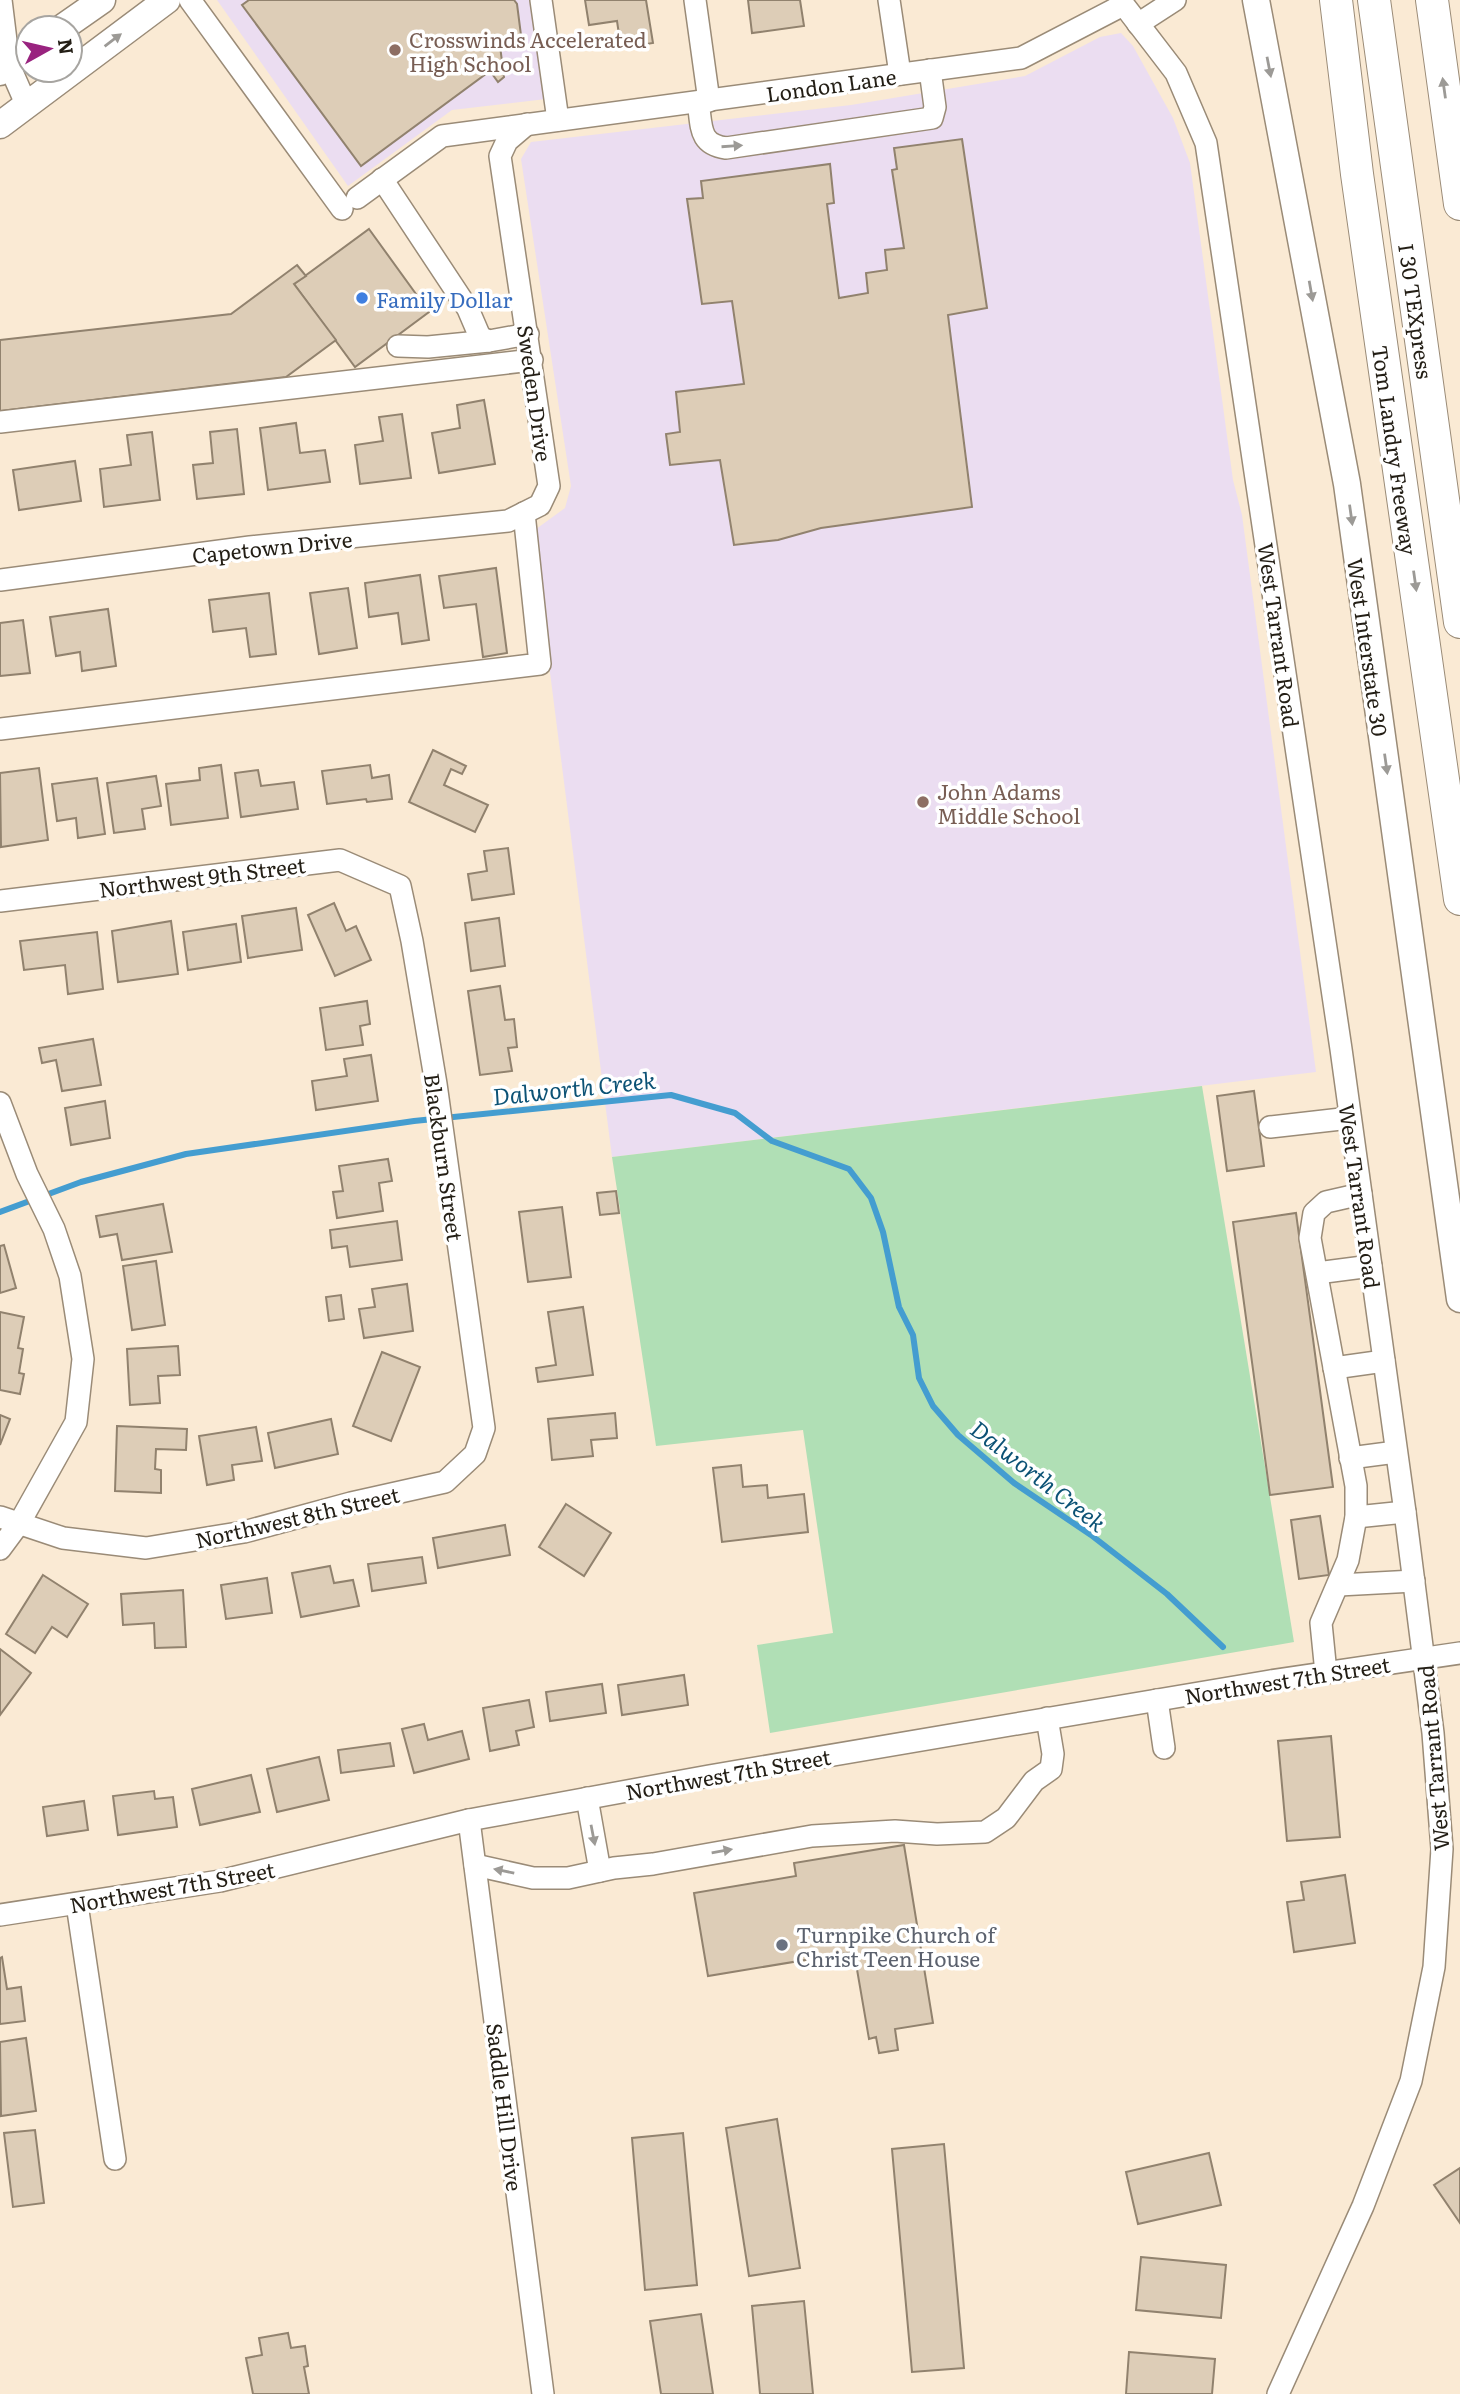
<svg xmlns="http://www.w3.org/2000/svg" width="1460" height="2394" font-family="Literata,serif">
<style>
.education{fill:#ebddf1}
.green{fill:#b0dfb5}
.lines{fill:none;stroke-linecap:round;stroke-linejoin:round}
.stream{stroke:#449dd0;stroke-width:6}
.building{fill:#ddcdb7;stroke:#91826e;stroke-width:2}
.minor-casing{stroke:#9a8b77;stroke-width:24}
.major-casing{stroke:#9a8b77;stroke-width:29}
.highway-casing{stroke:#9a8b77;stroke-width:34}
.minor{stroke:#fff;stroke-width:21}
.major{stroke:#fff;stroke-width:26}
.highway{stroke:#fff;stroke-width:32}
.oneway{fill:#9c9a96}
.education-dot{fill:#8d6e63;stroke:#fff;stroke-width:2.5}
.shop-dot{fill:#3f7fe0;stroke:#fff;stroke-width:2.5}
.worship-dot{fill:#6b7280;stroke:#fff;stroke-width:2.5}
.labels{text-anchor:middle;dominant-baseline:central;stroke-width:7;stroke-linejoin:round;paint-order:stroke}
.education-label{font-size:21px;fill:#785e54;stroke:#fff;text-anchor:start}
.street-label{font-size:21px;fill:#231e15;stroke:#fff}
.shop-label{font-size:21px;fill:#366cbe;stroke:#fff;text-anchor:start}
.worship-label{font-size:21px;fill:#5b616d;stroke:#fff;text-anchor:start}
.water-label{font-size:23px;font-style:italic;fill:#0c5275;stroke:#fff}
</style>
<rect width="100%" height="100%" fill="#faead4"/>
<!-- education -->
<g class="education">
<polygon points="217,0 531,0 546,99 452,110 348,186"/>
<polygon points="1121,33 1133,46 1173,118 1190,163 1233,480 1242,515 1316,1072 612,1157 532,532 565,508 571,486 521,159 531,142 851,105 1025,76 1100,37"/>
</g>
<!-- green -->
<polygon class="green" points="1202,1086 1294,1642 770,1733 757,1645 833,1633 803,1430 656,1446 612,1157"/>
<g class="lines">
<!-- stream -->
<polyline class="stream" points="0,1212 81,1182 186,1154 414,1121 671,1095 735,1113 772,1141 849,1169 871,1198 883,1232 899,1307 913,1335 919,1378 933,1406 958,1435 1014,1483 1091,1535 1167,1594 1223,1647"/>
</g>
<!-- building -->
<g class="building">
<polygon points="249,0 514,0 517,4 522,43 500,46 504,77 498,82 490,71 361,166 242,5"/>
<polygon points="585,0 646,0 653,43 621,48 617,21 589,25"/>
<polygon points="748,0 800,0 804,26 752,33"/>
<polygon points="962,139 987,308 948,315 972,507 821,528 778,540 734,545 720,460 670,465 666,434 680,432 676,392 744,384 732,301 702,304 687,199 703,198 701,181 830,164 834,203 827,204 839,298 868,293 866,273 887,270 885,250 904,248 892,170 897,169 894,148"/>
<polygon points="369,229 429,312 355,367 294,284"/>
<polygon points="297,265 306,276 294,284 336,340 286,377 0,411 0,340 231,314"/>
<polygon points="484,400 495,464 439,473 432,433 460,428 457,405"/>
<polygon points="402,414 411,478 360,484 355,445 383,441 379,417"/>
<polygon points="296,423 300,453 325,450 330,482 268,490 260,428"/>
<polygon points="237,429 244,494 197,499 193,465 213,463 210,432"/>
<polygon points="152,432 160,500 104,507 100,469 131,465 127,435"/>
<polygon points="75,461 81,501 19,510 13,470"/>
<polygon points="496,568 507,653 483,657 476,604 444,608 439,576"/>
<polygon points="420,575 429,640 402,644 398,613 369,617 365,583"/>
<polygon points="348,588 357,648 319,654 310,593"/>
<polygon points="269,593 276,654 250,657 246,628 213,632 209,600"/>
<polygon points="108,609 116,666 82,671 80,652 56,656 50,617"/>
<polygon points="23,620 30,673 0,676 0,623"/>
<polygon points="433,750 466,766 462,774 451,769 444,785 488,805 475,832 409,802"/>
<polygon points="221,765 228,818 171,825 166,784 200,780 199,768"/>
<polygon points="370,765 372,778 389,775 392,799 367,802 366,799 327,804 322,771"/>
<polygon points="39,768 48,840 1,847 0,773"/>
<polygon points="258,770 261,786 294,782 298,809 241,817 235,773"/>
<polygon points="156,776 161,806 142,809 145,829 114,833 107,783"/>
<polygon points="97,778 105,834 78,838 76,818 57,821 52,784"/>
<polygon points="508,848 514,894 472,900 468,874 487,871 484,851"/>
<polygon points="334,903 346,931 356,926 371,960 335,976 308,915"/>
<polygon points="296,908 302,950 248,958 242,916"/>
<polygon points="499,918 505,966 471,971 465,923"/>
<polygon points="171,921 178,974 118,982 112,931"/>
<polygon points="236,924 241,962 188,970 183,932"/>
<polygon points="97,932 103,989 68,994 65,965 24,970 20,941"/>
<polygon points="500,986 505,1020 514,1019 517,1047 508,1048 512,1071 480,1075 468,991"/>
<polygon points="367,1001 370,1024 360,1026 363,1045 326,1050 320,1008"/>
<polygon points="93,1039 101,1085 62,1091 56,1060 42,1063 39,1048"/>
<polygon points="371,1055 378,1101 316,1110 312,1081 347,1076 344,1059"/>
<polygon points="1254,1091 1264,1166 1227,1171 1217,1096"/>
<polygon points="105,1101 110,1138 71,1145 65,1108"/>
<polygon points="388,1159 392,1181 379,1183 383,1211 337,1218 333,1192 343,1191 339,1166"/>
<polygon points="616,1191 619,1213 600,1215 597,1193"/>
<polygon points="163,1204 172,1252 122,1260 117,1234 100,1237 96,1216"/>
<polygon points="562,1207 571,1277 528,1282 519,1212"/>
<polygon points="1296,1213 1333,1487 1270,1495 1233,1222"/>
<polygon points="397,1221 402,1260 350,1267 347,1246 332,1248 330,1230"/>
<polygon points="4,1245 16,1288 0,1293 0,1246"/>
<polygon points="156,1261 165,1325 132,1330 123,1266"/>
<polygon points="407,1284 413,1331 364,1338 359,1309 375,1307 372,1289"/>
<polygon points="341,1295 344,1319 329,1321 326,1297"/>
<polygon points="583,1307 593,1375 538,1382 536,1368 556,1365 548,1312"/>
<polygon points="0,1312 24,1317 18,1348 23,1349 19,1373 24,1374 20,1394 0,1390"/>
<polygon points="178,1346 180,1375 158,1376 160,1403 130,1405 127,1349"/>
<polygon points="382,1352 420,1367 391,1441 353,1426"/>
<polygon points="615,1413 617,1438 591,1440 593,1456 552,1460 548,1419"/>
<polygon points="0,1415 10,1419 0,1445"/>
<polygon points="331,1419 338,1454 275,1468 268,1433"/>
<polygon points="117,1426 187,1429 186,1450 156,1449 155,1469 161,1470 161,1493 115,1491"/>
<polygon points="256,1427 262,1461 232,1465 234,1480 207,1485 199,1436"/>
<polygon points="741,1465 743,1487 767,1485 768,1498 804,1494 808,1532 722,1542 713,1468"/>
<polygon points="566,1504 611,1533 584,1576 539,1547"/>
<polygon points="1320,1516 1329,1575 1299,1579 1291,1520"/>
<polygon points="505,1525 510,1555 438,1568 433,1538"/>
<polygon points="422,1557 426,1583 372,1591 368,1564"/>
<polygon points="330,1566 334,1583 353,1580 359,1606 301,1617 292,1573"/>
<polygon points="43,1575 88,1604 67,1637 52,1627 35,1653 6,1634"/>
<polygon points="267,1578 272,1613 226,1619 221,1585"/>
<polygon points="183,1590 186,1647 155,1648 154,1623 123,1625 121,1594"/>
<polygon points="0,1649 31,1673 0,1715"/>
<polygon points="684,1675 688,1705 622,1715 618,1685"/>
<polygon points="602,1684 606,1713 550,1721 546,1692"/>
<polygon points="529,1700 534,1727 516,1731 519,1745 490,1751 483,1708"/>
<polygon points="424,1724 428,1740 462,1731 469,1759 414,1773 402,1729"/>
<polygon points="1331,1736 1340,1837 1287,1841 1278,1741"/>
<polygon points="390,1743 394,1766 341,1773 338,1750"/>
<polygon points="319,1757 329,1800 277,1812 267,1769"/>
<polygon points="251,1775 260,1812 200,1825 192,1789"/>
<polygon points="154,1791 155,1799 173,1797 177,1827 118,1835 113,1796"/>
<polygon points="84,1801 88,1830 47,1836 43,1807"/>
<polygon points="904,1845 933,2023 895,2029 898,2050 879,2053 876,2037 869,2039 854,1952 708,1976 694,1893 796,1876 794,1863"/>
<polygon points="1345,1875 1355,1943 1294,1952 1287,1902 1304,1900 1301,1882"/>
<polygon points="2,1957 7,1989 21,1987 25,2021 0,2024 0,1958"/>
<polygon points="26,2038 36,2111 1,2116 0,2042"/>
<polygon points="777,2119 800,2268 749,2276 726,2128"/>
<polygon points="35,2130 44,2203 13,2207 4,2133"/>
<polygon points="683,2133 697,2285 645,2290 632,2138"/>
<polygon points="944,2144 964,2368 912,2372 892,2149"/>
<polygon points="1209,2153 1221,2205 1138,2224 1126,2172"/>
<polygon points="1460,2168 1460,2223 1434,2185"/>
<polygon points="1141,2257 1226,2265 1221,2318 1136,2310"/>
<polygon points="804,2301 813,2394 760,2394 752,2306"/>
<polygon points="701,2314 713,2394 661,2394 650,2321"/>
<polygon points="288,2333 291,2348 305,2346 308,2366 304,2367 309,2394 253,2394 246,2358 262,2355 259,2338"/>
<polygon points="1129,2352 1215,2359 1212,2394 1126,2394"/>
</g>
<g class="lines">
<defs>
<g id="minor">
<polyline points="1,0 9,65 27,106"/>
<polyline points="190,0 342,209"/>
<polyline points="541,0 558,120"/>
<polyline points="695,0 709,101"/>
<polyline points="889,0 900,74"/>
<polyline points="1120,0 1176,73 1206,143 1341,1049 1405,1512 1433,1733 1442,1849 1434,1967 1411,2081 1363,2206 1278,2394"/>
<polyline points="1138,24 1175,0"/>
<path d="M698,102C702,126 698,144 726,148L932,118L935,107L930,70"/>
<polyline points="382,179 468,309 480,337 489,341 528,334"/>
<polyline points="357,198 442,136 1021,58 1123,5"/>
<polyline points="398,346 428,347 489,341"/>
<polyline points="0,422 532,360"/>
<polyline points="0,580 250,547 508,521 540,505 549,486 500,156 507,141 527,124"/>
<polyline points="0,729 540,664 524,513"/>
<polyline points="0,901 340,860 400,886 412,941 436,1084 484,1428 475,1454 445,1482 351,1503 244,1532 146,1548 63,1538 0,1517"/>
<polyline points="0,1103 27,1174 54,1229 70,1276 83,1359 76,1422 20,1522 0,1549"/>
<polyline points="1270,1127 1350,1118"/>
<polyline points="1317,1273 1371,1266"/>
<polyline points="1334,1368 1384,1361"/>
<polyline points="1350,1458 1396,1452"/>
<polyline points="1356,1517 1405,1512"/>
<polyline points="1339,1585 1414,1581"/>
<polyline points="1326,1673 1321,1623 1348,1560 1356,1517 1356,1486 1310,1238 1314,1213 1326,1202 1361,1194"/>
<polyline points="1157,1700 1164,1748"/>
<polyline points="587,1798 600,1871"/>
<polyline points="469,1820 543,2394"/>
<polyline points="475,1865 533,1878 568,1878 614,1868 653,1864 812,1836 895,1831 937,1834 985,1832 1006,1818 1034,1781 1051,1769 1053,1754 1047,1718"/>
<polyline points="77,1904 115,2159"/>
<polyline points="0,1915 220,1881 469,1820 709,1776 1270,1681 1460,1653"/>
</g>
<g id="major">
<polyline points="1256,0 1347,484 1460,1299"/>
<polyline points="62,28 102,0"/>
<polyline points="0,72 28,52"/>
<polyline points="0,125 167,0"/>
</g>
<g id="highway">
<polyline points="1336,0 1357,174 1460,899"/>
<polyline points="1374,0 1460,622"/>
<polyline points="1432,0 1460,204"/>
</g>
</defs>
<!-- minor casing -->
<use href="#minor" class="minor-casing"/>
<!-- major casing -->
<use href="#major" class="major-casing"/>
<!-- highway casing -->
<use href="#highway" class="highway-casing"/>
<!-- minor -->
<use href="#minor" class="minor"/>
<!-- major -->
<use href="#major" class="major"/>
<!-- highway -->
<use href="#highway" class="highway"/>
</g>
<!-- one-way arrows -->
<defs><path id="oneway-solid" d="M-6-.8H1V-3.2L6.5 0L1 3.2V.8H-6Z" transform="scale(1.75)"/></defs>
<g class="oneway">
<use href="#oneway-solid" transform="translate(113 40) rotate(-37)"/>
<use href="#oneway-solid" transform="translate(1269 67) rotate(79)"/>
<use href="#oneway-solid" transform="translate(1444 88) rotate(-98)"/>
<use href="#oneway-solid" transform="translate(732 146) rotate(-4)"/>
<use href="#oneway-solid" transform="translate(1311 291) rotate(80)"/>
<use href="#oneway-solid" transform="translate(1351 515) rotate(82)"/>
<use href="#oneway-solid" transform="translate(1415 581) rotate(82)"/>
<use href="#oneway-solid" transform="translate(1386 764) rotate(82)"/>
<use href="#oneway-solid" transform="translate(593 1835) rotate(79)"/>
<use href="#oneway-solid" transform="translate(722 1851) rotate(-10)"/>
<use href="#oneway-solid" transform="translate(504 1871) rotate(-168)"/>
</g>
<!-- markers -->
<g class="education-dot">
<circle cx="395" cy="50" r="7"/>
<circle cx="923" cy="802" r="7"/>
</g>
<circle class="shop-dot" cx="362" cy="298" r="7"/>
<circle class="worship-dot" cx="782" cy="1945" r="7"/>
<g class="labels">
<!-- education labels -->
<g class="education-label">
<text x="409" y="38">Crosswinds Accelerated<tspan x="409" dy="24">High School</tspan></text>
<text x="937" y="790">John Adams<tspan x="937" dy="24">Middle School</tspan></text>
</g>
<!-- street labels -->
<g class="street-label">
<text transform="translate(831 84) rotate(-8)">London Lane</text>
<text transform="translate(1417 311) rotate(82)">I 30 TEXpress</text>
<text transform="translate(536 393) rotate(82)">Sweden Drive</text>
<text transform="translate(1396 450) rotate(82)">Tom Landry Freeway</text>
<text transform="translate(272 546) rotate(-6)">Capetown Drive</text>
<text transform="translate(1280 635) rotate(82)">West Tarrant Road</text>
<text transform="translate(1369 647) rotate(82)">West Interstate 30</text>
<text transform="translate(202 876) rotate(-7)">Northwest 9th Street</text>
<text transform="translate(445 1157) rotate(82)">Blackburn Street</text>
<text transform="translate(1361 1196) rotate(82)">West Tarrant Road</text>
<text transform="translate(297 1516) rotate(-13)">Northwest 8th Street</text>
<text transform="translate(1287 1679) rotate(-9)">Northwest 7th Street</text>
<text transform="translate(1432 1758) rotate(-95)">West Tarrant Road</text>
<text transform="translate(728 1773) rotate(-10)">Northwest 7th Street</text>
<text transform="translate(172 1886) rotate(-10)">Northwest 7th Street</text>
<text transform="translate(506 2107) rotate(83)">Saddle Hill Drive</text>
</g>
<!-- shop labels -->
<g class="shop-label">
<text x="376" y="298">Family Dollar</text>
</g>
<!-- worship labels -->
<g class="worship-label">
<text x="796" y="1933">Turnpike Church of<tspan x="796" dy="24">Christ Teen House</tspan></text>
</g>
<!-- water labels -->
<g class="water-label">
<text transform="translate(574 1087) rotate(-6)">Dalworth Creek</text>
<text transform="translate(1039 1475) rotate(38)">Dalworth Creek</text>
</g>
</g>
<!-- north arrow -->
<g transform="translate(49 49) rotate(82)"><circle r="33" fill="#ffffff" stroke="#a7a5a1" stroke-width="2"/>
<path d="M0-5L12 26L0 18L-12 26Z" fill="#99237f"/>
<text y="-10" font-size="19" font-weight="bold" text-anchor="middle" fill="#231e15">N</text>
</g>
</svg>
